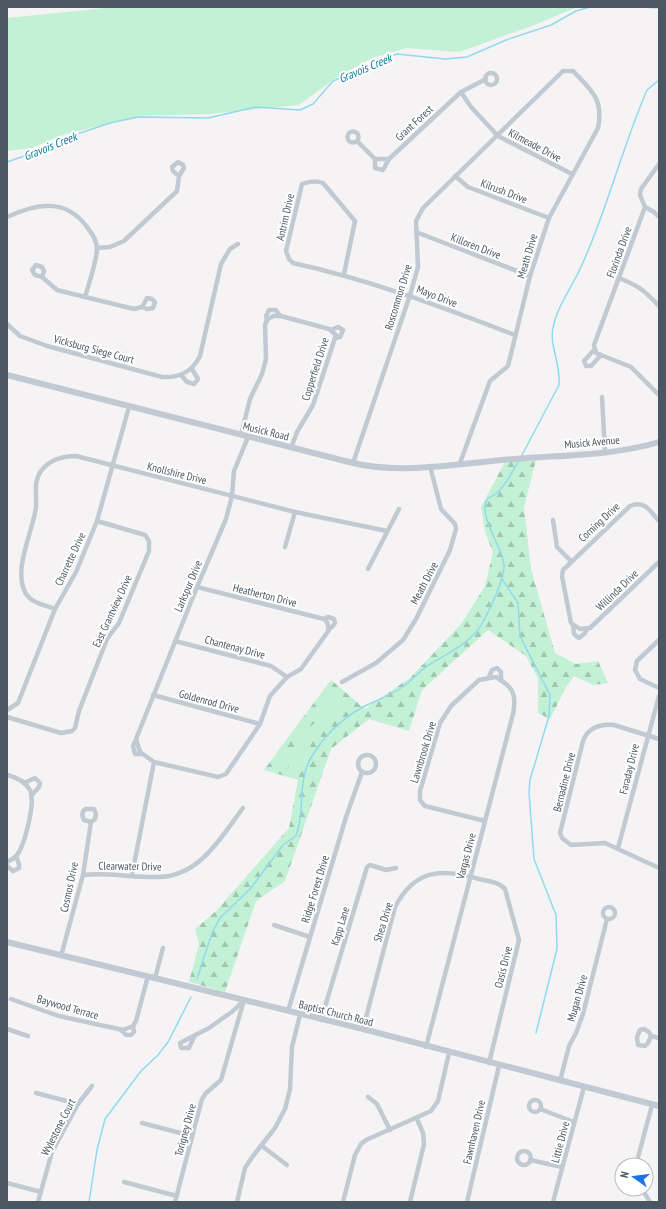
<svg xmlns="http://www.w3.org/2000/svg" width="666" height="1209" font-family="'PT Sans Narrow',sans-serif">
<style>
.green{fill:#c3f1d5}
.forest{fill:url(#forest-firs)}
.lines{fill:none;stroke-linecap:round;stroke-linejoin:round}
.stream{stroke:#90daee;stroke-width:1.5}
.minor{stroke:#c1cad2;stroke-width:4.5}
.tertiary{stroke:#c1cad2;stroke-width:6}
.labels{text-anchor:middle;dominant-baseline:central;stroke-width:4;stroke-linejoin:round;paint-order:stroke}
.street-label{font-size:11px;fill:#4a5661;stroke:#fff}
.water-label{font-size:12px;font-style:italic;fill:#0c7c9b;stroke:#fff}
</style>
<defs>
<pattern id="forest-firs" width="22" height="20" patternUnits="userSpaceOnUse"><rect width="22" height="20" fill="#c3f1d5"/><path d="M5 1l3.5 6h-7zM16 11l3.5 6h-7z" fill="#a0c6b0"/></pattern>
</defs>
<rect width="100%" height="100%" fill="#f5f3f3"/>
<!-- green -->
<g class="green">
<polygon points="115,7 577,7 532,26 459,52 406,48 372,58 337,77 299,105 210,114 138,116 62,135 32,148 7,151 7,18"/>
<path d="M325,688L343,704C337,726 328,719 317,733C309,741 312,747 308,756C306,763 295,771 290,777L289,766L273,758L280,748L289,752L300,742L299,733L316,722L319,696Z"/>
</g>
<!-- forest -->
<g class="forest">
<path d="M536,460L524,507L531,569L555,653L576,664L598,661L608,683L593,685L574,676L566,687L550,719L538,713V678L526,656L488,630L422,690L409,731L369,719L331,749L285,881L256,901L225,992L189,982L199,944L195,929L216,911L289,828L298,780L264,770L273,758L289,766L290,777C295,771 306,763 308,755C311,747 310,740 317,732C329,719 337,726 343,704L325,688L331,680L365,709L411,677L462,623L485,586L493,552L485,532L481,507L505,462Z"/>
<polygon points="319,696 316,722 305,731 299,733 300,742 297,751 289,752 280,748"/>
</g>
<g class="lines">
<!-- stream -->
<g class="stream">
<polyline points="641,7 659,8"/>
<polyline points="7,162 33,153 62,139 110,123 138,117 208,118 256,107 300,110 313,104 333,81 375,62 397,54 445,59 467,57 506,40 551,25 576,11 590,7"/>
<path d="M521,457L559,385C561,365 549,344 553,328C557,306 572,287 581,267C607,210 622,148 647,90L659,80"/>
<polyline points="502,579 518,603 520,636 550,695 549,716 530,780 529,792 534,859 556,915 557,949 536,1033"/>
<path d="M197,979L212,933L220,918L251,888L283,845L296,836C306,811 296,782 312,756C324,736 341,720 361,708C375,701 391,695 404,686C412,680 419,672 427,666C446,654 472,643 483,622C490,609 505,578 504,565C502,546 480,519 486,502C488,496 493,497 497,493C506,485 513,471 519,460"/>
<polyline points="89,1202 97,1150 105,1119 141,1071 158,1055 168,1042 191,997"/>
</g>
<!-- minor -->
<g class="minor">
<circle cx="491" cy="79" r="6"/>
<polyline points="461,92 471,107 498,136 572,174"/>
<circle cx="353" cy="137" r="5.5"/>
<polyline points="357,141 375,159 389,159 461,92 486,79"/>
<polyline points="375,159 375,168 383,170 389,159"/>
<polyline points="659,164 641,189 640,195 645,207 594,345 596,353 631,367 659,395"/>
<polyline points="455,176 468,187 549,218"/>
<polyline points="645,207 654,212 659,217"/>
<path d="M7,217C36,204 65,197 87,227C92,233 97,241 97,249C96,265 89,282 85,297"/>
<polyline points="416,232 530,276"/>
<polyline points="97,248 110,247 124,241 177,191 179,176 173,171 172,167 178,162 183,165 184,168 179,176"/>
<path d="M344,274L355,221L323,183C316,180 310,181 302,184L286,251L289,259L293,263C371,280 441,307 515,335"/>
<polyline points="42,277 44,271 42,267 36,265 32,270 35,275 42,277 57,290 134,309 142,307 147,298 152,299 155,302 153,308 147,309 142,307"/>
<path d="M619,278C639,286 644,290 659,306"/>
<polyline points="267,321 266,316 269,310 276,310 280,316"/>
<path d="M7,324L20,336L47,346L162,377C180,378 192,372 200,356L221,264L230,249L238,244"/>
<polyline points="331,330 338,327 343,330 340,337 335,338"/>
<polyline points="595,349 584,361 586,366 591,366 601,355"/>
<polyline points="181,375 187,382 194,384 198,379 192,369"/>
<polyline points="602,397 605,451"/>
<polyline points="241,435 250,399 262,374 266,359 265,325 267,320 273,316 281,316 329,329 336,335 313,405 297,432 291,448"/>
<path d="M353,463L410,295L418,267L416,221L423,208L563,71H573C591,90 604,99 598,128L549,218L530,276L508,366L490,381L460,463"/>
<polyline points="553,520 557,547 571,561"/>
<path d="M659,521C650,511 645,500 630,506L563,570L562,576L571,623L580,629L590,628L659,562"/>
<polyline points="285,547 295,512"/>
<polyline points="368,569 399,509"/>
<polyline points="197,587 324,619 327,622 329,630 301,669 287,677 270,696 260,724 226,774 218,777 154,762 140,752 136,739 197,587 226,519 232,496 234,471 248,437"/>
<path d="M55,609C45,605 32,603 26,594C12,570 33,532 36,507C37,494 33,482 41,471C50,459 62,456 76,456L295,512L387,531"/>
<polyline points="324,619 328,617 334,619 335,623 332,627 328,628"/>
<polyline points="573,625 574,634 579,638 585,633 587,629"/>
<polyline points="659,640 637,661 635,670 640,679 659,688"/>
<polyline points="175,641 271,666 287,677"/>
<polyline points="489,677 492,670 497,668 501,672 501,680"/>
<polyline points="342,682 376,663 403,640 416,619 450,550 456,529 455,524 441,509 430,466"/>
<polyline points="153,695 260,724"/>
<polyline points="7,710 18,703 55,609 76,572 97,521 129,407"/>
<polyline points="7,717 61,733 72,731 75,728 79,711 107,639 119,623 149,551 149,541 145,535 97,521"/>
<path d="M659,739L614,725C600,724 588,727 583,741L560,833L562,838L571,845L605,843L659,868"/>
<polyline points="135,742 133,746 135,754 141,754"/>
<circle cx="367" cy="764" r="9"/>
<path d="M7,775C16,777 25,781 30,790C36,802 25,841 19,852C16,857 12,860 7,862"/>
<polyline points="24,783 35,778 40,783 39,787 31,796"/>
<polyline points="618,848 659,696"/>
<polyline points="7,866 13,871 19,868 19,864 16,856"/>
<path d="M83,875C108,872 134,878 159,877C200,876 221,837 243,808"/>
<polyline points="132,875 154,762"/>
<circle cx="609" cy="913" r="6"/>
<polyline points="274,925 310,937"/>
<path d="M61,956L83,875L91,822L95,819L96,814L94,809H85C82,812 81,815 84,820L91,822"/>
<polyline points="155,978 163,948"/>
<polyline points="11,999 59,1016 123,1030 133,1026 136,1021 148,976"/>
<polyline points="288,1011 346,817 362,772"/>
<polyline points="321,1020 367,867 370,865 386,870 396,868"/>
<polyline points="7,1029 28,1036"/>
<path d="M363,1029L395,907C415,869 441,868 479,879C488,881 499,882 505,889L519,940L489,1063"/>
<polyline points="121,1030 126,1035 131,1035 134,1032 133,1026"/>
<polyline points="651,1036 648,1043 645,1046 638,1045 637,1037 640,1030 644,1029 649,1032 651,1036 659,1038"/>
<polyline points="194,1037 189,1048 181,1048 180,1043 209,1028 233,1011 243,1001"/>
<path d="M426,1047L513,714C517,694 513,687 496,677L479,680L451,706L440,723L420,791V800L425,806L485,821"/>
<polyline points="560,1081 569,1046 576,1033 583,1014 607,919"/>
<polyline points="36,1093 78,1104"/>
<polyline points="368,1097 377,1104 390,1130"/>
<circle cx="535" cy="1106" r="6"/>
<polyline points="540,1109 574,1122"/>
<polyline points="142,1123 192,1136"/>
<polyline points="262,1146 287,1165"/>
<circle cx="524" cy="1158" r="7"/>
<polyline points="530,1160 562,1167"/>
<polyline points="636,1165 652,1105"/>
<polyline points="124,1182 177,1196"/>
<polyline points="7,1183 41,1192"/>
<polyline points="642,1189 650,1202"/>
<polyline points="38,1202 52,1152 78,1104 92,1086"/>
<polyline points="175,1202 202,1099 206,1093 221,1080 244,1000"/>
<polyline points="237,1202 245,1168 253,1156 275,1128 285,1109 290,1089 292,1047 300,1015"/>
<polyline points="343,1202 355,1155 361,1144 366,1140 431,1111 438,1101 449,1053"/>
<polyline points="410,1202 424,1144 423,1133 417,1119"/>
<polyline points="467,1202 499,1066"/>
<polyline points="553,1202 584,1087"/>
</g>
<!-- tertiary -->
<g class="tertiary">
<path d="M7,375L353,463C401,475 464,463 514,459C561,455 613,456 659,442"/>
<polyline points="7,942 363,1029 659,1106"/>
</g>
</g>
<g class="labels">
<!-- street labels -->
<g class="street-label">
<text transform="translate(414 123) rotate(-43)">Grant Forest</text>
<text transform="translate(535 145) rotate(28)">Kilmeade Drive</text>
<text transform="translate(504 191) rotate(21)">Kilrush Drive</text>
<text transform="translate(285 217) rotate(-77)">Antrim Drive</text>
<text transform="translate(476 246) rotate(21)">Killoren Drive</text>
<text transform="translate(619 252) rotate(-70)">Florinda Drive</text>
<text transform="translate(527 256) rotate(-73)">Meath Drive</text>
<text transform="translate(437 296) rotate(21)">Mayo Drive</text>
<text transform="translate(398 297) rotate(-73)">Roscommon Drive</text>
<text transform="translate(94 349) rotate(15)">Vicksburg Siege Court</text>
<text transform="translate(315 369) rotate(-72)">Copperfield Drive</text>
<text transform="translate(266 431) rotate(14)">Musick Road</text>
<text transform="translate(592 442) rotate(-5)">Musick Avenue</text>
<text transform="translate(177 473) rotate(14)">Knollshire Drive</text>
<text transform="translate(599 522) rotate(-43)">Corning Drive</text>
<text transform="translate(70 559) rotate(-65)">Charrette Drive</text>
<text transform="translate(424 583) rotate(-62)">Meath Drive</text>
<text transform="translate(188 586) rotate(-67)">Larkspur Drive</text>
<text transform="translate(617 590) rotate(-44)">Willinda Drive</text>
<text transform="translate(265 595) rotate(14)">Heatherton Drive</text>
<text transform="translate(112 611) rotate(-65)">East Grantview Drive</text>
<text transform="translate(235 647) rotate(15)">Chantenay Drive</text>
<text transform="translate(209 701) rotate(15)">Goldenrod Drive</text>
<text transform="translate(423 752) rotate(-73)">Lawnbrook Drive</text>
<text transform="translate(629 769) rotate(-76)">Faraday Drive</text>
<text transform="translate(564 782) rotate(-76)">Bernadine Drive</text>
<text transform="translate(466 856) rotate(-75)">Vargas Drive</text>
<text transform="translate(130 866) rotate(1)">Clearwater Drive</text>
<text transform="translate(69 887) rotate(-78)">Cosmos Drive</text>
<text transform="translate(315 889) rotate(-73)">Ridge Forest Drive</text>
<text transform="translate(383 922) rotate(-73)">Shea Drive</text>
<text transform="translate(340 926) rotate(-73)">Kapp Lane</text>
<text transform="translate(503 967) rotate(-76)">Oasis Drive</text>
<text transform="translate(577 998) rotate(-74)">Mugan Drive</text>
<text transform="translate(68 1007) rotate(16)">Baywood Terrace</text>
<text transform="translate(336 1013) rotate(14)">Baptist Church Road</text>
<text transform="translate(58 1127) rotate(-63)">Wylestone Court</text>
<text transform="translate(185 1130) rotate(-75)">Torigney Drive</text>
<text transform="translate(474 1132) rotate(-77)">Fawnhaven Drive</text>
<text transform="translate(560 1142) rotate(-75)">Littie Drive</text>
</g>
<!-- water labels -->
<g class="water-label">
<text transform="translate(365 68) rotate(-23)">Gravois Creek</text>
<text transform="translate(50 146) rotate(-22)">Gravois Creek</text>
</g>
</g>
<!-- border -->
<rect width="666" height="1209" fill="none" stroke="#4a5661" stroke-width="16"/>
<!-- north arrow -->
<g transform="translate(634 1177) rotate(284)"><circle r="19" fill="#ffffff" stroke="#b7bbc0"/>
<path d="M0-3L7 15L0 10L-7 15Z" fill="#1a73e8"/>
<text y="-6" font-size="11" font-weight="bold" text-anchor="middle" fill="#4a5661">N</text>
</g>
</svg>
